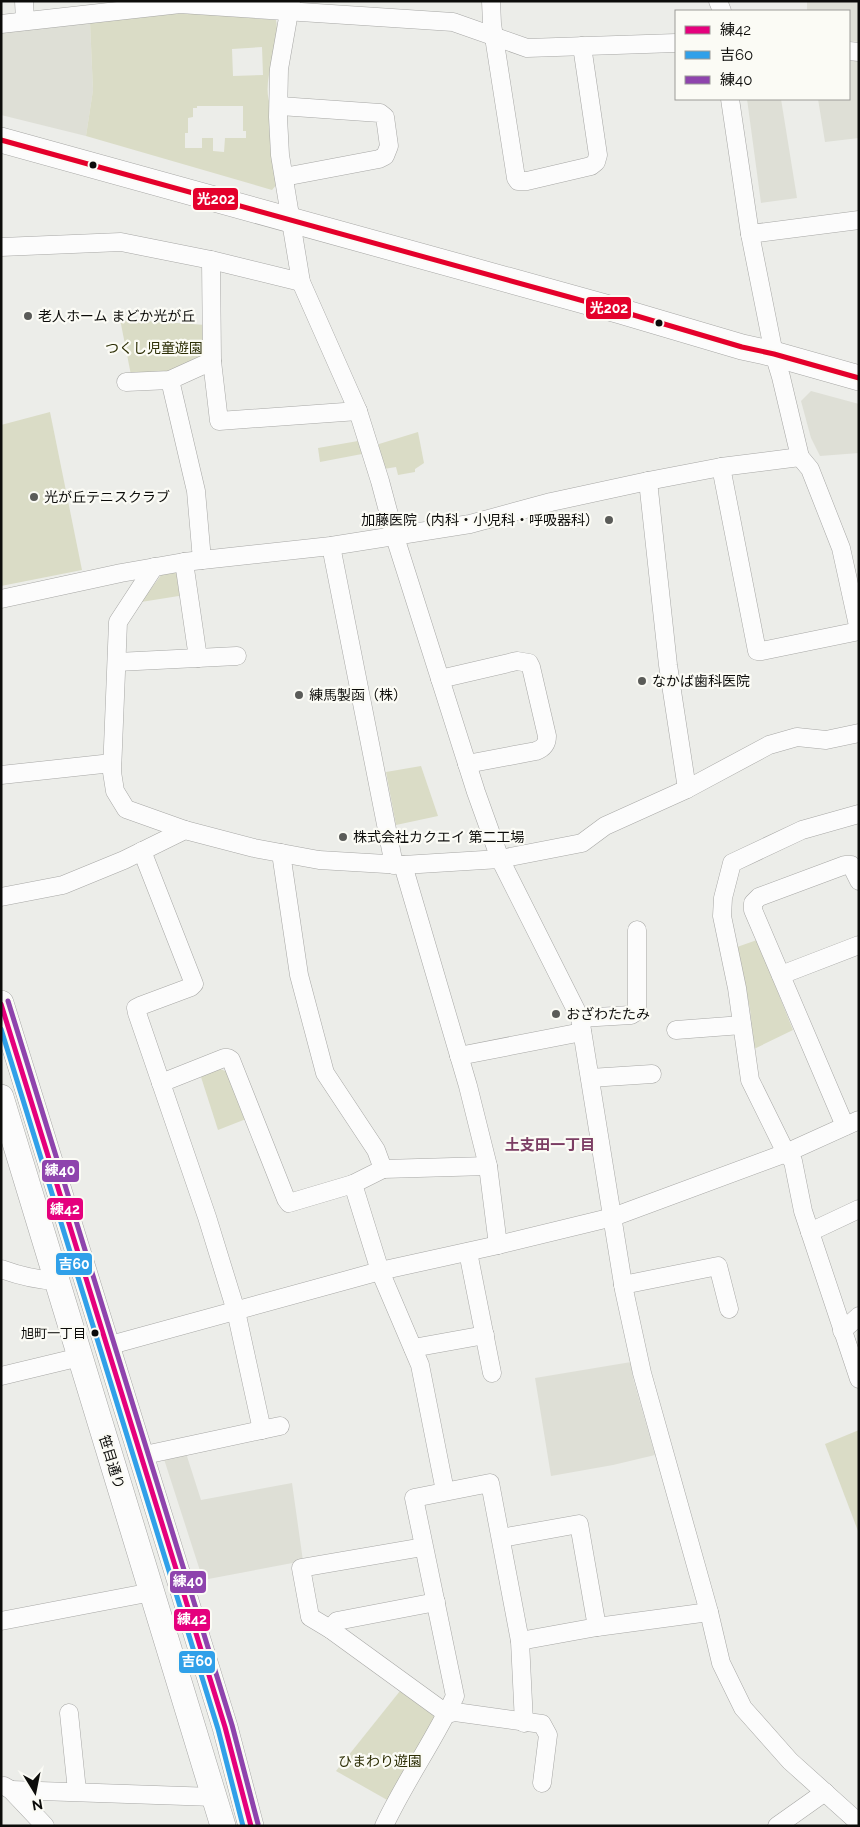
<svg xmlns="http://www.w3.org/2000/svg" width="860" height="1827" font-family="Raleway,'Noto Sans JP',sans-serif">
<style>
.built{fill:#dedfd6}
.green{fill:#dadcc6;fill-rule:evenodd}
.lines{fill:none;stroke-linecap:round;stroke-linejoin:round}
.minor-casing{stroke:#a7a7a5;stroke-width:19}
.secondary-casing{stroke:#a7a7a5;stroke-width:26}
.minor{stroke:#fcfcfc;stroke-width:18}
.secondary{stroke:#fcfcfc;stroke-width:25}
.bus-1-casing{stroke:#fbfbf5;stroke-width:9}
.bus-2-casing{stroke:#fbfbf5;stroke-width:9}
.bus-3-casing{stroke:#fbfbf5;stroke-width:9}
.bus-4-casing{stroke:#fbfbf5;stroke-width:9}
.bus-1{stroke:#e5007d;stroke-width:5}
.bus-2{stroke:#30a0e9;stroke-width:5}
.bus-3{stroke:#8e44ad;stroke-width:5}
.bus-4{stroke:#e4002b;stroke-width:5}
.bus-dot{fill:#0c0c0a;stroke:#fbfbf5;stroke-width:2}
.poi-dot{fill:#5a5b58;stroke:#fbfbf5;stroke-width:2}
.labels{text-anchor:middle;dominant-baseline:central;stroke-width:4.5;stroke-linejoin:round;paint-order:stroke}
.bus-label{font-size:13px;fill:#0c0c0a;stroke:#fbfbf5;text-anchor:end}
.poi-label{font-size:14px;fill:#0c0c0a;stroke:#fbfbf5;text-anchor:start}
.park-label{font-size:14px;fill:#2c2e05;stroke:#fbfbf5}
.street-label{font-size:14px;fill:#0c0c0a;stroke:#fbfbf5}
.neighbourhood-label{font-size:15px;font-weight:bold;fill:#7b3d63;stroke:#fbfbf5}
.line-badge{stroke:#fbfbf5;stroke-width:2}
.badge-label{font-size:14px;text-anchor:middle;font-weight:bold;fill:#fff}
</style>
<rect width="100%" height="100%" fill="#ecede9"/>
<!-- built -->
<g class="built">
<polygon points="807,1 859,1 859,42 849,41 849,11 807,11"/>
<polygon points="90,22 93,90 86,136 1,115 1,31"/>
<polygon points="849,60 859,61 859,138 825,142 818,99 849,99"/>
<polygon points="747,99 781,99 797,198 761,203"/>
<polygon points="811,391 859,404 859,453 820,456 811,438 801,401"/>
<polygon points="631,1362 633,1378 655,1455 613,1465 551,1476 535,1378"/>
<polygon points="185,1450 201,1500 292,1483 303,1561 203,1580 163,1456"/>
</g>
<!-- green -->
<g class="green">
<path d="M181,12L276,20C282,49 258,82 272,109L278,183L272,190L86,136L93,90L90,22ZM262,47L263,75L233,76L232,49ZM197,106H243V131H246V138H225L224,152L213,151V138H202V148H185V133H188V118L193,117V108H197Z"/>
<polygon points="120,319 206,325 206,359 169,376 131,375"/>
<polygon points="50,412 82,570 1,586 1,425"/>
<polygon points="418,432 424,463 415,469 415,472 398,475 396,467 384,469 379,447 379,444"/>
<polygon points="358,441 362,454 320,462 318,448"/>
<polygon points="178,572 185,595 141,602 162,574"/>
<polygon points="421,766 438,816 396,825 386,772"/>
<polygon points="757,940 793,1030 754,1049 750,1009 737,947"/>
<polygon points="220,1069 228,1072 246,1119 218,1130 201,1077 207,1071"/>
<polygon points="859,1430 859,1531 858,1531 825,1444"/>
<polygon points="400,1691 434,1713 436,1720 389,1801 336,1771"/>
</g>
<g class="lines">
<defs>
<g id="minor">
<polyline points="24,1 25,21"/>
<polyline points="291,1 279,69 278,117 280,155 301,282 358,411 380,481 395,537 476,792 500,859 580,1018 624,1290 642,1373 709,1612 721,1663 743,1708 790,1761 859,1823"/>
<polyline points="491,1 492,24 516,178 518,181 527,181 591,166 596,162 598,155 582,46"/>
<polyline points="718,1 722,11"/>
<polyline points="1,24 180,4 453,22 527,48 676,43"/>
<polyline points="849,51 859,52"/>
<polyline points="730,99 750,234 774,354 781,377 800,457 810,469 841,548 859,630"/>
<polyline points="280,106 380,113 385,117 389,146 385,156 379,159 284,177"/>
<polyline points="750,234 859,220"/>
<polyline points="1,247 121,242 211,260 301,282"/>
<polyline points="211,260 212,361 219,421 358,411"/>
<polyline points="170,380 196,491 202,560"/>
<polyline points="126,382 170,380 212,361"/>
<polyline points="721,467 757,651 762,651 859,631"/>
<polyline points="648,481 668,665 687,789"/>
<polyline points="331,546 394,865"/>
<polyline points="184,562 198,658"/>
<polyline points="154,567 118,622 112,772 115,791 126,809 185,830"/>
<polyline points="1,599 121,573 184,562 331,546 470,524 551,502 648,481 721,467 800,457"/>
<polyline points="117,662 237,656"/>
<path d="M440,679L517,661L529,663L531,667L547,736C547,744 544,748 536,751L467,764"/>
<polyline points="1,775 112,763"/>
<polyline points="859,814 802,830 732,863 723,898 722,916 737,988 750,1080 786,1153 793,1161 803,1211 859,1379"/>
<polyline points="142,851 194,984 191,987 140,1006 136,1008 137,1013 207,1217 236,1311 262,1430"/>
<polyline points="281,853 299,975 325,1073 376,1150 383,1169 353,1184 380,1271 420,1365 445,1491"/>
<polyline points="403,865 468,1086 488,1166 498,1245"/>
<polyline points="1,897 63,885 124,860 185,830 254,848 319,860 403,865 500,859 582,843 605,826 687,789 769,745 797,737 826,740 859,733"/>
<polyline points="781,975 859,945"/>
<polyline points="580,1018 631,1015 637,1011 637,930"/>
<polyline points="676,1030 742,1025"/>
<polyline points="459,1056 582,1032"/>
<polyline points="590,1078 652,1074"/>
<polyline points="161,1083 224,1058 228,1058 231,1060 286,1199 289,1203 353,1184"/>
<polyline points="845,1126 753,910 753,903 759,897 845,865 851,865 859,881"/>
<polyline points="383,1169 488,1166"/>
<polyline points="810,1232 859,1209"/>
<polyline points="468,1252 492,1373"/>
<path d="M1,1269C20,1276 37,1280 57,1281"/>
<polyline points="623,1285 718,1266 729,1309"/>
<polyline points="842,1331 859,1316"/>
<polyline points="107,1346 380,1271 498,1245 613,1217 786,1153 859,1120"/>
<polyline points="413,1348 485,1335"/>
<polyline points="1,1376 80,1357"/>
<polyline points="140,1456 280,1426"/>
<polyline points="501,1538 579,1524 597,1627"/>
<polyline points="423,1547 301,1568 310,1617 330,1629 447,1714 455,1712 542,1724 548,1735 542,1783"/>
<polyline points="1,1621 152,1592"/>
<polyline points="330,1629 337,1621 436,1602"/>
<polyline points="520,1641 597,1627 709,1612"/>
<polyline points="69,1713 77,1791"/>
<polyline points="4,1786 11,1790 45,1826"/>
<polyline points="11,1790 214,1797"/>
<path d="M384,1826C405,1781 434,1741 455,1696L414,1498L490,1483L520,1641L524,1723"/>
<polyline points="777,1826 825,1792"/>
</g>
<g id="secondary">
<polyline points="1,140 620,311 742,347 774,354 859,378"/>
<polyline points="1,1003 225,1727 251,1826"/>
<polyline points="1,1097 223,1826"/>
</g>
</defs>
<!-- minor casing -->
<use href="#minor" class="minor-casing"/>
<!-- secondary casing -->
<use href="#secondary" class="secondary-casing"/>
<!-- minor -->
<use href="#minor" class="minor"/>
<!-- secondary -->
<use href="#secondary" class="secondary"/>
<defs>
<polyline id="bus-1" points="1,1004 225,1727 251,1826"/>
<polyline id="bus-2" points="1,1029 218,1729 243,1826"/>
<polyline id="bus-3" points="8,1001 232,1725 258,1824"/>
<polyline id="bus-4" points="1,140 620,311 742,347 774,354 859,378"/>
</defs>
<!-- bus-1 casing -->
<use href="#bus-1" class="bus-1-casing"/>
<!-- bus-2 casing -->
<use href="#bus-2" class="bus-2-casing"/>
<!-- bus-3 casing -->
<use href="#bus-3" class="bus-3-casing"/>
<!-- bus-4 casing -->
<use href="#bus-4" class="bus-4-casing"/>
<!-- bus-1 -->
<use href="#bus-1" class="bus-1"/>
<!-- bus-2 -->
<use href="#bus-2" class="bus-2"/>
<!-- bus-3 -->
<use href="#bus-3" class="bus-3"/>
<!-- bus-4 -->
<use href="#bus-4" class="bus-4"/>
</g>
<!-- markers -->
<g class="bus-dot">
<circle cx="93" cy="165" r="4.5"/>
<circle cx="659" cy="323" r="4.5"/>
<circle cx="95" cy="1333" r="4.5"/>
</g>
<g class="poi-dot">
<circle cx="28" cy="316" r="5"/>
<circle cx="34" cy="497" r="5"/>
<circle cx="609" cy="520" r="5"/>
<circle cx="642" cy="681" r="5"/>
<circle cx="299" cy="695" r="5"/>
<circle cx="343" cy="837" r="5"/>
<circle cx="556" cy="1014" r="5"/>
</g>
<g class="labels">
<!-- bus labels -->
<g class="bus-label">
<text x="86" y="1333">旭町一丁目</text>
</g>
<!-- poi labels -->
<g class="poi-label">
<text x="38" y="316">老人ホーム まどか光が丘</text>
<text x="44" y="497">光が丘テニスクラブ</text>
<text x="599" y="520" text-anchor="end">加藤医院（内科・小児科・呼吸器科）</text>
<text x="652" y="681">なかば歯科医院</text>
<text x="309" y="695">練馬製函（株）</text>
<text x="353" y="837">株式会社カクエイ 第二工場</text>
<text x="566" y="1014">おざわたたみ</text>
</g>
<!-- park labels -->
<g class="park-label">
<text x="154" y="348">つくし児童遊園</text>
<text x="380" y="1761">ひまわり遊園</text>
</g>
<!-- street labels -->
<g class="street-label">
<text transform="translate(112 1462) rotate(73)">笹目通り</text>
</g>
<!-- neighbourhood labels -->
<g class="neighbourhood-label">
<text x="550" y="1145">土支田一丁目</text>
</g>
</g>
<g class="line-badge">
<rect x="192" y="187" width="47" height="24" rx="5" fill="#e4002b"/>
<rect x="585" y="296" width="47" height="24" rx="5" fill="#e4002b"/>
<rect x="41" y="1159" width="39" height="24" rx="5" fill="#8e44ad"/>
<rect x="46" y="1197" width="38" height="24" rx="5" fill="#e5007d"/>
<rect x="55" y="1252" width="38" height="24" rx="5" fill="#30a0e9"/>
<rect x="169" y="1570" width="38" height="24" rx="5" fill="#8e44ad"/>
<rect x="173" y="1608" width="38" height="24" rx="5" fill="#e5007d"/>
<rect x="178" y="1650" width="38" height="24" rx="5" fill="#30a0e9"/>
</g>
<g class="badge-label">
<text x="216" y="204">光202</text>
<text x="609" y="313">光202</text>
<text x="60" y="1175">練40</text>
<text x="65" y="1214">練42</text>
<text x="74" y="1269">吉60</text>
<text x="188" y="1586">練40</text>
<text x="192" y="1624">練42</text>
<text x="197" y="1666">吉60</text>
</g>
<!-- border -->
<rect width="860" height="1827" fill="none" stroke="#0c0c0a" stroke-width="5"/>
<!-- legend -->
<rect x="675" y="10" width="175" height="90" fill="#fbfbf5" stroke="#9b9b97"/>
<rect x="685" y="26" width="25" height="8" fill="#e5007d" stroke="#9b9b97"/>
<text x="720" y="35" font-size="15" fill="#0c0c0a">練42</text>
<rect x="685" y="51" width="25" height="8" fill="#30a0e9" stroke="#9b9b97"/>
<text x="720" y="60" font-size="15" fill="#0c0c0a">吉60</text>
<rect x="685" y="76" width="25" height="8" fill="#8e44ad" stroke="#9b9b97"/>
<text x="720" y="85" font-size="15" fill="#0c0c0a">練40</text>
<!-- north arrow -->
<g transform="translate(35 1792) rotate(170)" stroke="#fbfbf5" stroke-width="4" paint-order="stroke">
<path d="M0-4L9 19L0 12L-9 19Z" fill="#0c0c0a"/>
<text y="-8" font-size="14" font-weight="bold" text-anchor="middle" fill="#0c0c0a">N</text>
</g>
</svg>
